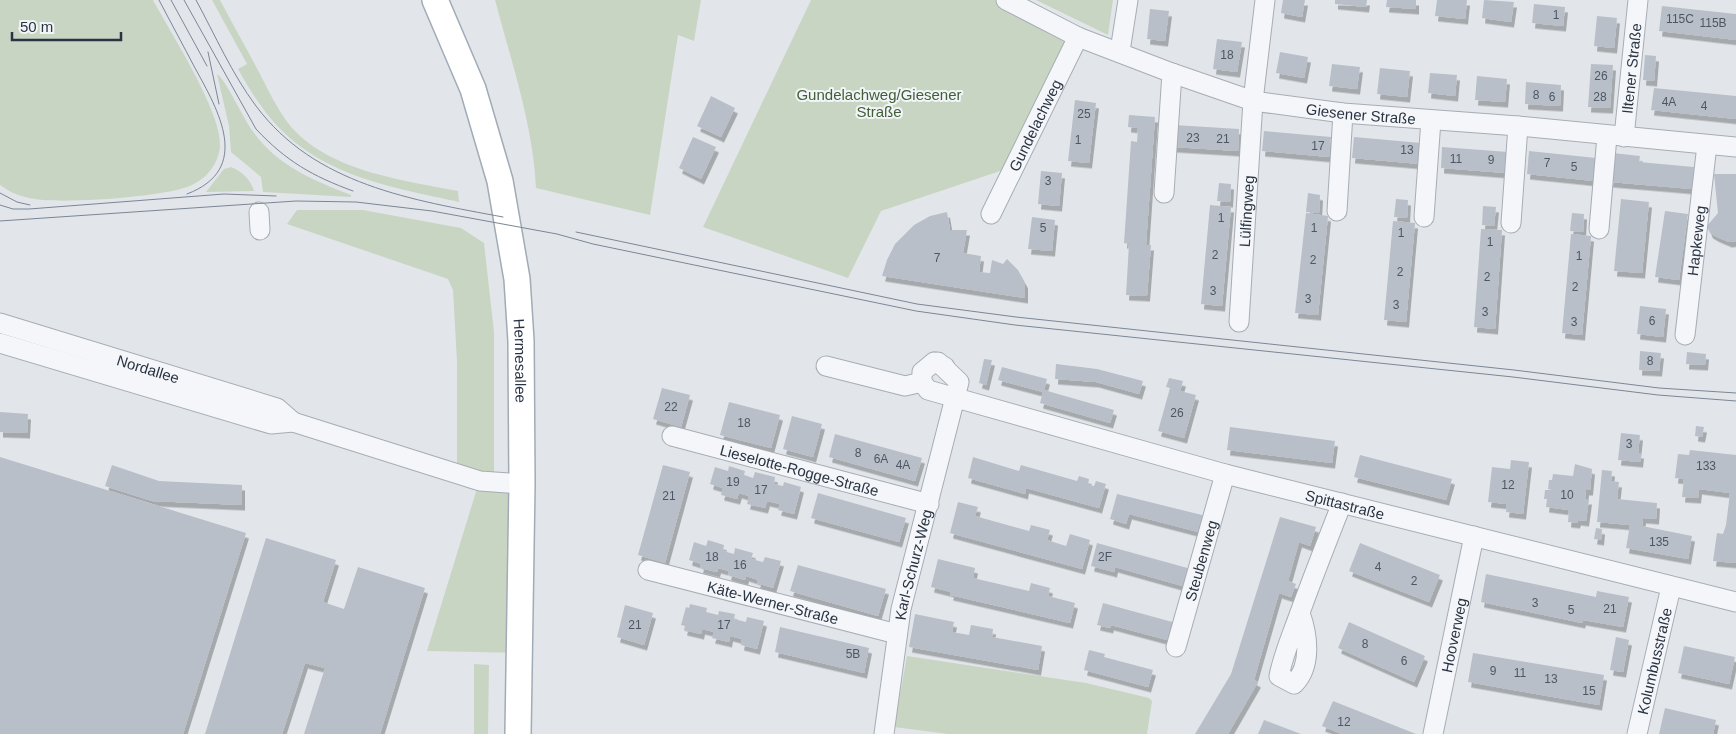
<svg xmlns="http://www.w3.org/2000/svg" width="1736" height="734" font-family="Helvetica,sans-serif">
<style>
.green{fill:#c9d5c3}
.building{fill:#b9bfc8;filter:url(#shadow)}
.lines{fill:none;stroke-linecap:round;stroke-linejoin:round}
.minor-casing{stroke:#a7adb5;stroke-width:21}
.major-casing{stroke:#a1abb7;stroke-width:28}
.minor{stroke:#f5f6f9;stroke-width:19}
.major{stroke:#fff;stroke-width:25}
.tram{stroke:#7b8695;stroke-width:1}
.labels{text-anchor:middle;dominant-baseline:central;stroke-width:4;stroke-linejoin:round;paint-order:stroke}
.number-label{font-size:12px;fill:#4d5764}
.street-label{font-size:15px;fill:#293443;stroke:#f2f5f8}
.park-label{font-size:15px;fill:#415f36;stroke:#f2f5f8}
</style>
<defs>
<filter id="shadow"><feDropShadow dx="3" dy="5.5" stdDeviation="0" flood-color="#0004"/></filter>
</defs>
<rect width="100%" height="100%" fill="#e2e6eb"/>
<!-- green -->
<g class="green">
<path d="M0,0H153C170,32 223,113 220,147C218,164 207,178 192,185C168,197 62,204 35,199C21,197 11,193 0,185Z"/>
<path d="M212,0H220C233,25 247,49 260,74C268,90 277,108 288,123C326,171 402,180 458,191L459,202C391,187 320,176 272,120C259,105 248,87 238,69L247,64Z"/>
<path d="M495,0H701L694,41L678,35L650,215L536,188C533,124 511,61 495,0Z"/>
<polygon points="811,0 1006,0 1078,37 1015,166 881,211 848,278 703,227"/>
<polygon points="1036,0 1113,0 1108,35"/>
<path d="M217,74C225,78 245,122 254,133C278,166 315,181 351,195V197L263,192L261,177L231,152L229,126Z"/>
<path d="M231,167C242,171 251,180 254,191L206,192L224,169Z"/>
<polygon points="297,210 363,210 461,228 484,243 494,332 494,483 522,484 519,653 427,651 479,482 457,474 457,362 453,290 448,279 287,224"/>
<polygon points="907,656 1086,683 1149,698 1152,701 1147,734 948,734 894,727"/>
<polygon points="474,664 489,665 488,734 474,734"/>
</g>
<!-- building -->
<g class="building">
<polygon points="1283,0 1305,0 1302,17 1281,13"/>
<polygon points="1335,0 1367,0 1366,7 1335,4"/>
<polygon points="1387,0 1416,0 1416,9 1386,7"/>
<polygon points="1437,0 1467,0 1465,19 1435,16"/>
<polygon points="1484,0 1514,2 1511,22 1482,18"/>
<polygon points="1534,4 1565,7 1563,26 1532,23"/>
<polygon points="1662,6 1736,14 1736,40 1659,31"/>
<polygon points="1150,9 1169,11 1165,41 1147,39"/>
<polygon points="1597,16 1617,18 1614,48 1594,46"/>
<polygon points="1217,39 1242,42 1237,72 1213,69"/>
<polygon points="1280,52 1308,57 1304,78 1276,73"/>
<polygon points="1645,55 1656,56 1654,81 1643,80"/>
<polygon points="1332,64 1360,67 1357,89 1329,86"/>
<polygon points="1591,64 1613,65 1610,108 1588,107"/>
<polygon points="1380,68 1410,71 1407,97 1377,94"/>
<polygon points="1430,73 1457,75 1455,96 1428,93"/>
<polygon points="1477,76 1507,79 1505,102 1475,100"/>
<polygon points="1526,82 1561,85 1560,106 1525,104"/>
<polygon points="1654,88 1736,96 1736,119 1651,110"/>
<polygon points="711,96 735,108 721,137 697,126"/>
<polygon points="1075,100 1096,103 1093,128 1085,127 1093,128 1089,163 1068,161"/>
<polygon points="1129,115 1155,117 1146,245 1151,245 1147,296 1126,295 1129,244 1124,243 1131,141 1137,142 1138,128 1128,127"/>
<polygon points="1174,125 1239,129 1238,151 1173,147"/>
<polygon points="1264,131 1331,137 1329,157 1262,151"/>
<polygon points="693,137 716,147 701,179 679,168"/>
<polygon points="1354,137 1421,143 1420,164 1352,158"/>
<polygon points="1442,147 1508,152 1506,173 1441,168"/>
<polygon points="1529,151 1596,158 1594,181 1527,174"/>
<polygon points="1613,153 1640,156 1639,162 1694,167 1692,189 1610,182"/>
<polygon points="1041,171 1062,173 1059,206 1038,204"/>
<polygon points="1714,174 1736,174 1736,241 1729,242 1717,237 1710,233 1707,226 1718,213"/>
<polygon points="1219,183 1231,184 1230,202 1217,201"/>
<polygon points="1308,193 1320,195 1319,213 1306,212"/>
<polygon points="1396,199 1408,200 1407,218 1394,217"/>
<polygon points="1621,199 1649,202 1642,273 1614,271"/>
<polygon points="1210,205 1231,207 1222,306 1201,304"/>
<polygon points="1483,206 1496,207 1494,226 1482,225"/>
<polygon points="1665,211 1688,214 1679,280 1655,277"/>
<polygon points="947,212 950,230 967,230 963,253 981,256 979,272 990,273 992,260 1003,264 1007,259 1018,270 1025,283 1025,298 882,276 887,260 895,244 914,225 930,216"/>
<polygon points="1306,213 1328,216 1318,315 1295,313"/>
<polygon points="1572,213 1584,214 1583,232 1570,231"/>
<polygon points="1032,217 1055,220 1052,251 1028,249"/>
<polygon points="1393,221 1415,223 1406,322 1384,320"/>
<polygon points="1481,229 1502,230 1495,329 1474,327"/>
<polygon points="1571,234 1591,236 1582,335 1562,333"/>
<polygon points="1640,306 1666,309 1663,337 1637,334"/>
<polygon points="1640,351 1661,353 1659,371 1639,370"/>
<polygon points="1687,352 1706,354 1705,365 1686,364"/>
<polygon points="984,359 992,360 986,385 979,383"/>
<polygon points="1056,364 1097,369 1143,381 1139,394 1096,382 1055,379"/>
<polygon points="1002,367 1047,379 1044,390 1114,410 1110,423 1040,403 1043,392 998,380"/>
<polygon points="1169,378 1183,381 1180,391 1196,395 1184,438 1158,431 1170,388 1166,387"/>
<polygon points="662,388 690,395 681,427 653,419"/>
<polygon points="729,402 780,415 771,448 720,435"/>
<polygon points="0,412 28,414 27,433 0,432"/>
<polygon points="792,416 822,424 813,457 783,449"/>
<polygon points="1696,426 1704,427 1702,437 1695,436"/>
<polygon points="1230,427 1335,441 1332,463 1227,450"/>
<polygon points="1621,433 1640,435 1638,453 1641,453 1640,462 1618,460"/>
<polygon points="835,434 922,458 915,481 829,457"/>
<polygon points="1690,450 1736,455 1736,563 1713,561 1717,533 1723,534 1726,525 1730,493 1699,489 1698,498 1682,497 1684,479 1675,478 1678,454 1689,455"/>
<polygon points="1360,455 1452,479 1446,500 1354,477"/>
<polygon points="0,457 246,533 183,734 0,734"/>
<polygon points="973,457 1019,471 1021,465 1077,481 1079,476 1089,479 1088,485 1094,486 1096,481 1106,484 1099,508 1026,488 1025,494 968,478"/>
<polygon points="1511,460 1529,462 1523,514 1506,512 1507,504 1488,502 1492,467 1510,469"/>
<polygon points="1575,464 1592,469 1590,490 1586,490 1585,499 1589,499 1586,521 1578,520 1577,523 1568,522 1569,510 1546,507 1547,499 1544,499 1545,490 1552,490 1548,489 1549,480 1552,480 1553,474 1573,476"/>
<polygon points="112,465 159,481 242,485 242,505 152,501 105,486"/>
<polygon points="663,465 690,472 665,563 638,555"/>
<polygon points="729,466 745,471 744,475 753,478 755,472 775,477 774,484 783,486 784,482 801,487 794,514 778,510 780,504 767,501 765,508 747,504 749,496 739,493 737,499 721,495 723,488 710,484 715,467 728,471"/>
<polygon points="1602,470 1612,471 1611,481 1619,482 1617,499 1657,503 1656,519 1643,518 1642,526 1692,536 1688,559 1626,548 1630,525 1597,522"/>
<polygon points="818,493 906,518 899,542 811,518"/>
<polygon points="1117,494 1206,516 1202,533 1129,514 1126,524 1110,519"/>
<polygon points="958,502 978,507 975,516 1029,531 1031,525 1050,530 1047,540 1066,546 1070,534 1090,540 1082,569 950,533"/>
<polygon points="1280,517 1316,527 1310,546 1299,542 1288,581 1296,584 1291,597 1279,593 1254,680 1258,682 1228,734 1195,734 1231,674"/>
<polygon points="1596,528 1602,529 1601,540 1594,539"/>
<polygon points="266,538 336,560 323,602 344,609 358,567 425,588 380,734 304,734 325,668 305,663 282,734 205,734"/>
<polygon points="708,540 724,545 723,551 734,554 735,548 753,553 751,559 763,562 765,557 781,561 773,588 757,583 758,580 746,576 745,580 728,575 729,571 718,568 717,572 700,568 701,564 689,560 694,542 706,546"/>
<polygon points="1097,543 1191,569 1186,587 1115,567 1114,572 1091,566"/>
<polygon points="1360,543 1440,575 1429,602 1349,571"/>
<polygon points="938,559 975,568 973,578 1029,591 1031,583 1050,588 1048,596 1075,603 1070,623 950,595 951,592 931,587"/>
<polygon points="798,565 886,589 878,616 790,591"/>
<polygon points="1486,574 1596,597 1597,591 1629,597 1623,627 1583,620 1582,623 1481,602"/>
<polygon points="1103,603 1176,623 1171,641 1111,625 1110,628 1097,625"/>
<polygon points="690,604 707,608 706,612 718,615 719,611 735,614 734,619 746,622 747,617 764,621 757,649 741,645 742,639 730,636 729,642 712,638 714,632 702,629 701,634 684,630 685,626 681,625 686,607 689,608"/>
<polygon points="625,605 653,613 644,645 617,637"/>
<polygon points="915,614 954,622 952,632 969,635 971,625 993,629 992,637 1042,646 1038,670 909,647"/>
<polygon points="1349,622 1425,656 1414,682 1338,648"/>
<polygon points="780,627 869,648 864,673 775,652"/>
<polygon points="1616,637 1629,640 1623,672 1610,670"/>
<polygon points="1684,646 1735,657 1729,684 1678,673"/>
<polygon points="1089,650 1105,654 1104,657 1153,670 1148,687 1084,670"/>
<polygon points="1473,653 1604,675 1599,705 1468,682"/>
<polygon points="1333,701 1416,734 1342,734 1322,726"/>
<polygon points="1665,708 1716,720 1713,734 1659,734"/>
<polygon points="1264,720 1301,734 1258,734"/>
</g>
<g class="lines">
<defs>
<g id="minor">
<path id="s1" d="M1006,0L1078,37L1172,73L1253,101L1343,113L1518,126L1736,147"/>
<polyline points="1120,51 1128,0"/>
<path id="s2" d="M1624,137L1638,0"/>
<polyline points="1164,193 1172,73"/>
<polyline points="1337,211 1343,113"/>
<polyline points="259,212 260,230"/>
<path id="s3" d="M991,214L1078,37"/>
<polyline points="1424,217 1431,120"/>
<polyline points="1511,223 1518,126"/>
<polyline points="1599,229 1607,136"/>
<path id="s4" d="M1239,322L1253,101L1265,0"/>
<path id="s5" d="M0,323L277,408L293,422"/>
<path id="s6" d="M1685,335L1707,145"/>
<polyline points="0,343 271,424 293,422 480,481 522,484"/>
<polyline points="826,366 905,386 922,382"/>
<path id="s7" d="M945,367L934,362L922,372V382L928,390L1225,474L1736,602"/>
<path id="s8" d="M672,436L929,504"/>
<path id="s9" d="M648,570L897,634"/>
<path d="M1300,613C1308,635 1312,666 1294,684L1279,676C1283,656 1291,637 1298,618C1312,579 1327,541 1342,503"/>
<path id="s10" d="M1176,647L1225,474"/>
<path id="s11" d="M884,734L901,609L959,382L938,362"/>
<path id="s12" d="M1433,734L1474,536"/>
<path id="s13" d="M1637,734L1671,587"/>
</g>
<g id="major">
<path id="s14" d="M435,0L473,89L500,181L517,279L521,341L522,484L518,734"/>
</g>
</defs>
<!-- minor casing -->
<use href="#minor" class="minor-casing"/>
<!-- major casing -->
<use href="#major" class="major-casing"/>
<!-- minor -->
<use href="#minor" class="minor"/>
<!-- major -->
<use href="#major" class="major"/>
<!-- tram -->
<g class="tram">
<path d="M159,0C171,23 183,45 195,68C218,110 253,169 187,194"/>
<polyline points="171,0 207,66"/>
<path d="M184,0L256,129C286,161 312,176 353,191"/>
<path d="M196,0C215,35 232,74 256,106C315,185 412,200 503,217"/>
<polyline points="208,52 219,104"/>
<polyline points="0,193 17,202 30,205"/>
<polyline points="0,205 13,209 29,209 224,194 276,196"/>
<polyline points="0,221 296,201 356,202 432,211 557,234 593,244 916,311 1015,325 1513,377 1658,395 1736,401"/>
<polyline points="576,232 917,304 1016,317 1514,370 1659,388 1736,393"/>
</g>
</g>
<g class="labels">
<!-- number labels -->
<g class="number-label">
<text x="1556" y="15">1</text>
<text x="1680" y="19">115C</text>
<text x="1713" y="23">115B</text>
<text x="1227" y="55">18</text>
<text x="1601" y="76">26</text>
<text x="1536" y="95">8</text>
<text x="1552" y="97">6</text>
<text x="1600" y="97">28</text>
<text x="1669" y="102">4A</text>
<text x="1704" y="106">4</text>
<text x="1084" y="114">25</text>
<text x="1193" y="138">23</text>
<text x="1223" y="139">21</text>
<text x="1078" y="140">1</text>
<text x="1318" y="146">17</text>
<text x="1407" y="150">13</text>
<text x="1456" y="159">11</text>
<text x="1491" y="160">9</text>
<text x="1547" y="163">7</text>
<text x="1574" y="167">5</text>
<text x="1048" y="181">3</text>
<text x="1221" y="218">1</text>
<text x="1043" y="228">5</text>
<text x="1314" y="228">1</text>
<text x="1401" y="233">1</text>
<text x="1490" y="242">1</text>
<text x="1215" y="255">2</text>
<text x="1579" y="256">1</text>
<text x="937" y="258">7</text>
<text x="1313" y="260">2</text>
<text x="1400" y="272">2</text>
<text x="1487" y="277">2</text>
<text x="1575" y="287">2</text>
<text x="1213" y="291">3</text>
<text x="1308" y="299">3</text>
<text x="1396" y="305">3</text>
<text x="1485" y="312">3</text>
<text x="1652" y="321">6</text>
<text x="1574" y="322">3</text>
<text x="1650" y="361">8</text>
<text x="671" y="407">22</text>
<text x="1177" y="413">26</text>
<text x="744" y="423">18</text>
<text x="1629" y="444">3</text>
<text x="858" y="453">8</text>
<text x="881" y="459">6A</text>
<text x="903" y="465">4A</text>
<text x="1706" y="466">133</text>
<text x="733" y="482">19</text>
<text x="1508" y="485">12</text>
<text x="761" y="490">17</text>
<text x="1567" y="495">10</text>
<text x="669" y="496">21</text>
<text x="1659" y="542">135</text>
<text x="712" y="557">18</text>
<text x="1105" y="557">2F</text>
<text x="740" y="565">16</text>
<text x="1378" y="567">4</text>
<text x="1414" y="581">2</text>
<text x="1535" y="603">3</text>
<text x="1610" y="609">21</text>
<text x="1571" y="610">5</text>
<text x="635" y="625">21</text>
<text x="724" y="625">17</text>
<text x="1365" y="644">8</text>
<text x="853" y="654">5B</text>
<text x="1404" y="661">6</text>
<text x="1493" y="671">9</text>
<text x="1520" y="673">11</text>
<text x="1551" y="679">13</text>
<text x="1589" y="691">15</text>
<text x="1344" y="722">12</text>
</g>
<!-- street labels -->
<g class="street-label">
<text stroke="none"><textPath href="#s2" startOffset="69">Iltener Straße</textPath></text>
<text stroke="none"><textPath href="#s1" startOffset="376">Giesener Straße</textPath></text>
<text stroke="none"><textPath href="#s3" startOffset="99">Gundelachweg</textPath></text>
<text stroke="none"><textPath href="#s4" startOffset="111">Lülfingweg</textPath></text>
<text stroke="none"><textPath href="#s6" startOffset="95">Hapkeweg</textPath></text>
<text stroke="none"><textPath href="#s14" startOffset="374">Hermesallee</textPath></text>
<text stroke="none"><textPath href="#s5" startOffset="155">Nordallee</textPath></text>
<text stroke="none"><textPath href="#s8" startOffset="132">Lieselotte-Rogge-Straße</textPath></text>
<text stroke="none"><textPath href="#s7" startOffset="480">Spittastraße</textPath></text>
<text stroke="none"><textPath href="#s10" startOffset="90">Steubenweg</textPath></text>
<text stroke="none"><textPath href="#s11" startOffset="172">Karl-Schurz-Weg</textPath></text>
<text stroke="none"><textPath href="#s9" startOffset="129">Käte-Werner-Straße</textPath></text>
<text stroke="none"><textPath href="#s12" startOffset="101">Hooverweg</textPath></text>
<text stroke="none"><textPath href="#s13" startOffset="75">Kolumbusstraße</textPath></text>
</g>
<!-- park labels -->
<g class="park-label">
<text x="879" y="94">Gundelachweg/Giesener<tspan x="879" dy="17">Straße</tspan></text>
</g>
</g>
<!-- scale -->
<path d="M12 32v8h109v-8" fill="none" stroke="#293443" stroke-width="2.5"/>
<text x="20" y="32" font-size="15" fill="#293443" stroke="#f2f5f8" stroke-width="4" paint-order="stroke">50 m</text>
</svg>
